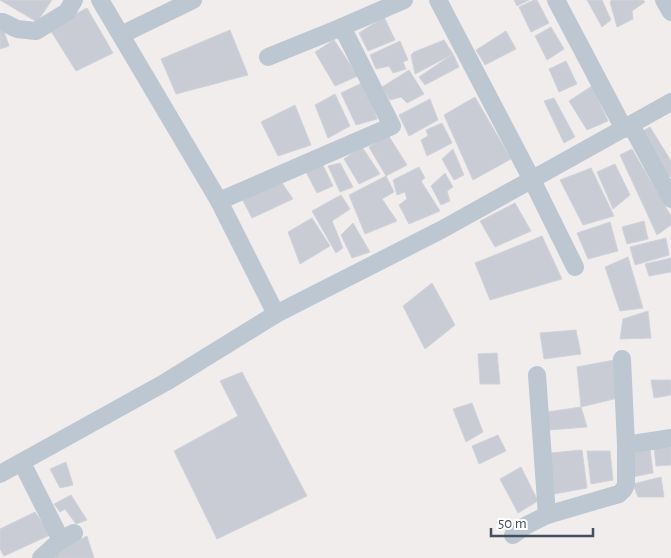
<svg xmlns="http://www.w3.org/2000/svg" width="671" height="558" font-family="'Alegreya Sans',sans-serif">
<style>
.building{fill:#c9ccd4;stroke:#d1d3da}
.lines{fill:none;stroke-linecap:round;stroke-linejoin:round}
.minor{stroke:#bcc7d1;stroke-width:18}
</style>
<rect width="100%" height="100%" fill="#f1eded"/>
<!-- building -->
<g class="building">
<polygon points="0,0 52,0 37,22"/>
<polygon points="514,0 529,0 517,6"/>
<polygon points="534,0 537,0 549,23 531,32 519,7"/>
<polygon points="587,0 602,0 611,20 602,27"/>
<polygon points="612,0 643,0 645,2 632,11 633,19 617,27 610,2"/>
<polygon points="87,8 113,53 76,71 49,28"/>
<polygon points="384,17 395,40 368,51 359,33"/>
<polygon points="2,26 9,46 0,49 0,27"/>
<polygon points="551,27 564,49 547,60 535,36"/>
<polygon points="230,30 248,75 176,94 161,59"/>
<polygon points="506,31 516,49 485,65 476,50"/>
<polygon points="334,40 358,76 335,86 315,52"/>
<polygon points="444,40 453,54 415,74 411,55 414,52"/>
<polygon points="400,41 408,60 403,62 406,69 393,73 389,66 376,69 370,55"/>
<polygon points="453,54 459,67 425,85 419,77"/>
<polygon points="566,61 577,84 559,92 549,69"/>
<polygon points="409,70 424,94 407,103 401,97 390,100 382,87"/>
<polygon points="364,82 377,119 356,125 341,93"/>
<polygon points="592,86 608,121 587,130 569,101"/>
<polygon points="335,94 350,126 328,138 315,105"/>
<polygon points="475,97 511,159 473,180 444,115"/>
<polygon points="554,98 575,137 564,143 544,101"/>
<polygon points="430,99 438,120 409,136 399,115"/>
<polygon points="295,105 311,145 278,156 261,122"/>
<polygon points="442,123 452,143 427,156 421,140 428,136 426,130"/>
<polygon points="650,127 671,161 671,176 664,181 639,133"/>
<polygon points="388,135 407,165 386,176 369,147"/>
<polygon points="362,147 380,174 359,184 344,159"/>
<polygon points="453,149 464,175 454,180 442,159"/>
<polygon points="632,149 671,216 671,225 657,235 620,155"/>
<polygon points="322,163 333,186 317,193 305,170"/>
<polygon points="340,163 353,187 340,192 328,166"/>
<polygon points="615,164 630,195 613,209 597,172"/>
<polygon points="419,167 425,178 421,181 440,211 409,224 399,205 407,199 405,192 397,195 393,180"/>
<polygon points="591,168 614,216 583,225 560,180"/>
<polygon points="445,173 453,187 447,191 450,201 441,205 431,186"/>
<polygon points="386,176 394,192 382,199 397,221 365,234 349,195"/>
<polygon points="278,177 293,199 252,218 241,197"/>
<polygon points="341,195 350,209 332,221 343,248 336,253 312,211"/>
<polygon points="515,203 531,231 495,247 480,221"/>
<polygon points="312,218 330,246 300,264 288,232"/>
<polygon points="644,221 648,239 627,244 622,227"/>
<polygon points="610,222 618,251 588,259 577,233"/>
<polygon points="353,223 370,252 352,258 341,235"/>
<polygon points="542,236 562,279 490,300 475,263"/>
<polygon points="666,238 669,255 635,265 630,247"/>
<polygon points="628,257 643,308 620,311 605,267"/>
<polygon points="671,258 671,272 649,276 645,264"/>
<polygon points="432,283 455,325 425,349 403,306"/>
<polygon points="648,311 651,338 620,339 623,319"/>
<polygon points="576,330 581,354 544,359 540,333"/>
<polygon points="497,353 500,384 480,384 478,354"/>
<polygon points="614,360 618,398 581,407 577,367"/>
<polygon points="242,372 307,496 217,539 174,451 238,416 220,381"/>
<polygon points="651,380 671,380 671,395 654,398"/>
<polygon points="472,403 483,432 466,442 453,409"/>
<polygon points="581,407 587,427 549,430 547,412"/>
<polygon points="498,435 506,451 479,464 472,446"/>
<polygon points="671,444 671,465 656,466 654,448"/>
<polygon points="650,448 653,473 632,477 630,451"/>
<polygon points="582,450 587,488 554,494 550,453"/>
<polygon points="587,451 610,451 613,480 591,484"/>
<polygon points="66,462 73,485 60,488 50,469"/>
<polygon points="521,467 538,501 518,513 500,479"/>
<polygon points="661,477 664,497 638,497 633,484"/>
<polygon points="71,495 87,520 76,524 65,509 60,512 54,504"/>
<polygon points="35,512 50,535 4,556 0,549 0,529"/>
<polygon points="87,536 94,558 43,558"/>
</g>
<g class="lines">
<!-- minor -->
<g class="minor">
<polyline points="100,0 219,201 276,314"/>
<polyline points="438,0 532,180 575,267"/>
<polyline points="556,0 624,129"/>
<polyline points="664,0 671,12"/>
<polyline points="0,22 3,22 17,29 36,31 67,12 74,0"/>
<polyline points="121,35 193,0"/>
<polyline points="268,57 342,27 404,0"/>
<polyline points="631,125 671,199"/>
<polyline points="219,201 392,126 342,27"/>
<polyline points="537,375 547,515 619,494 624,489 626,484 626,445 622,359"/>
<polyline points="626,445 671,438"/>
<polyline points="22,463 61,540"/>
<polyline points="0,474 166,382 276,314 441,230 671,102"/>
<polyline points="513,535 525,526 547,515"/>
<polyline points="41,558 61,540 74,533"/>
</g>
</g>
<!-- scale -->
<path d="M491 528v8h102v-8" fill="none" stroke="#444f5d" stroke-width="2.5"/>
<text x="498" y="528" font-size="15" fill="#444f5d" stroke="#ffffff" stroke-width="4" paint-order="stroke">50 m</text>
</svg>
